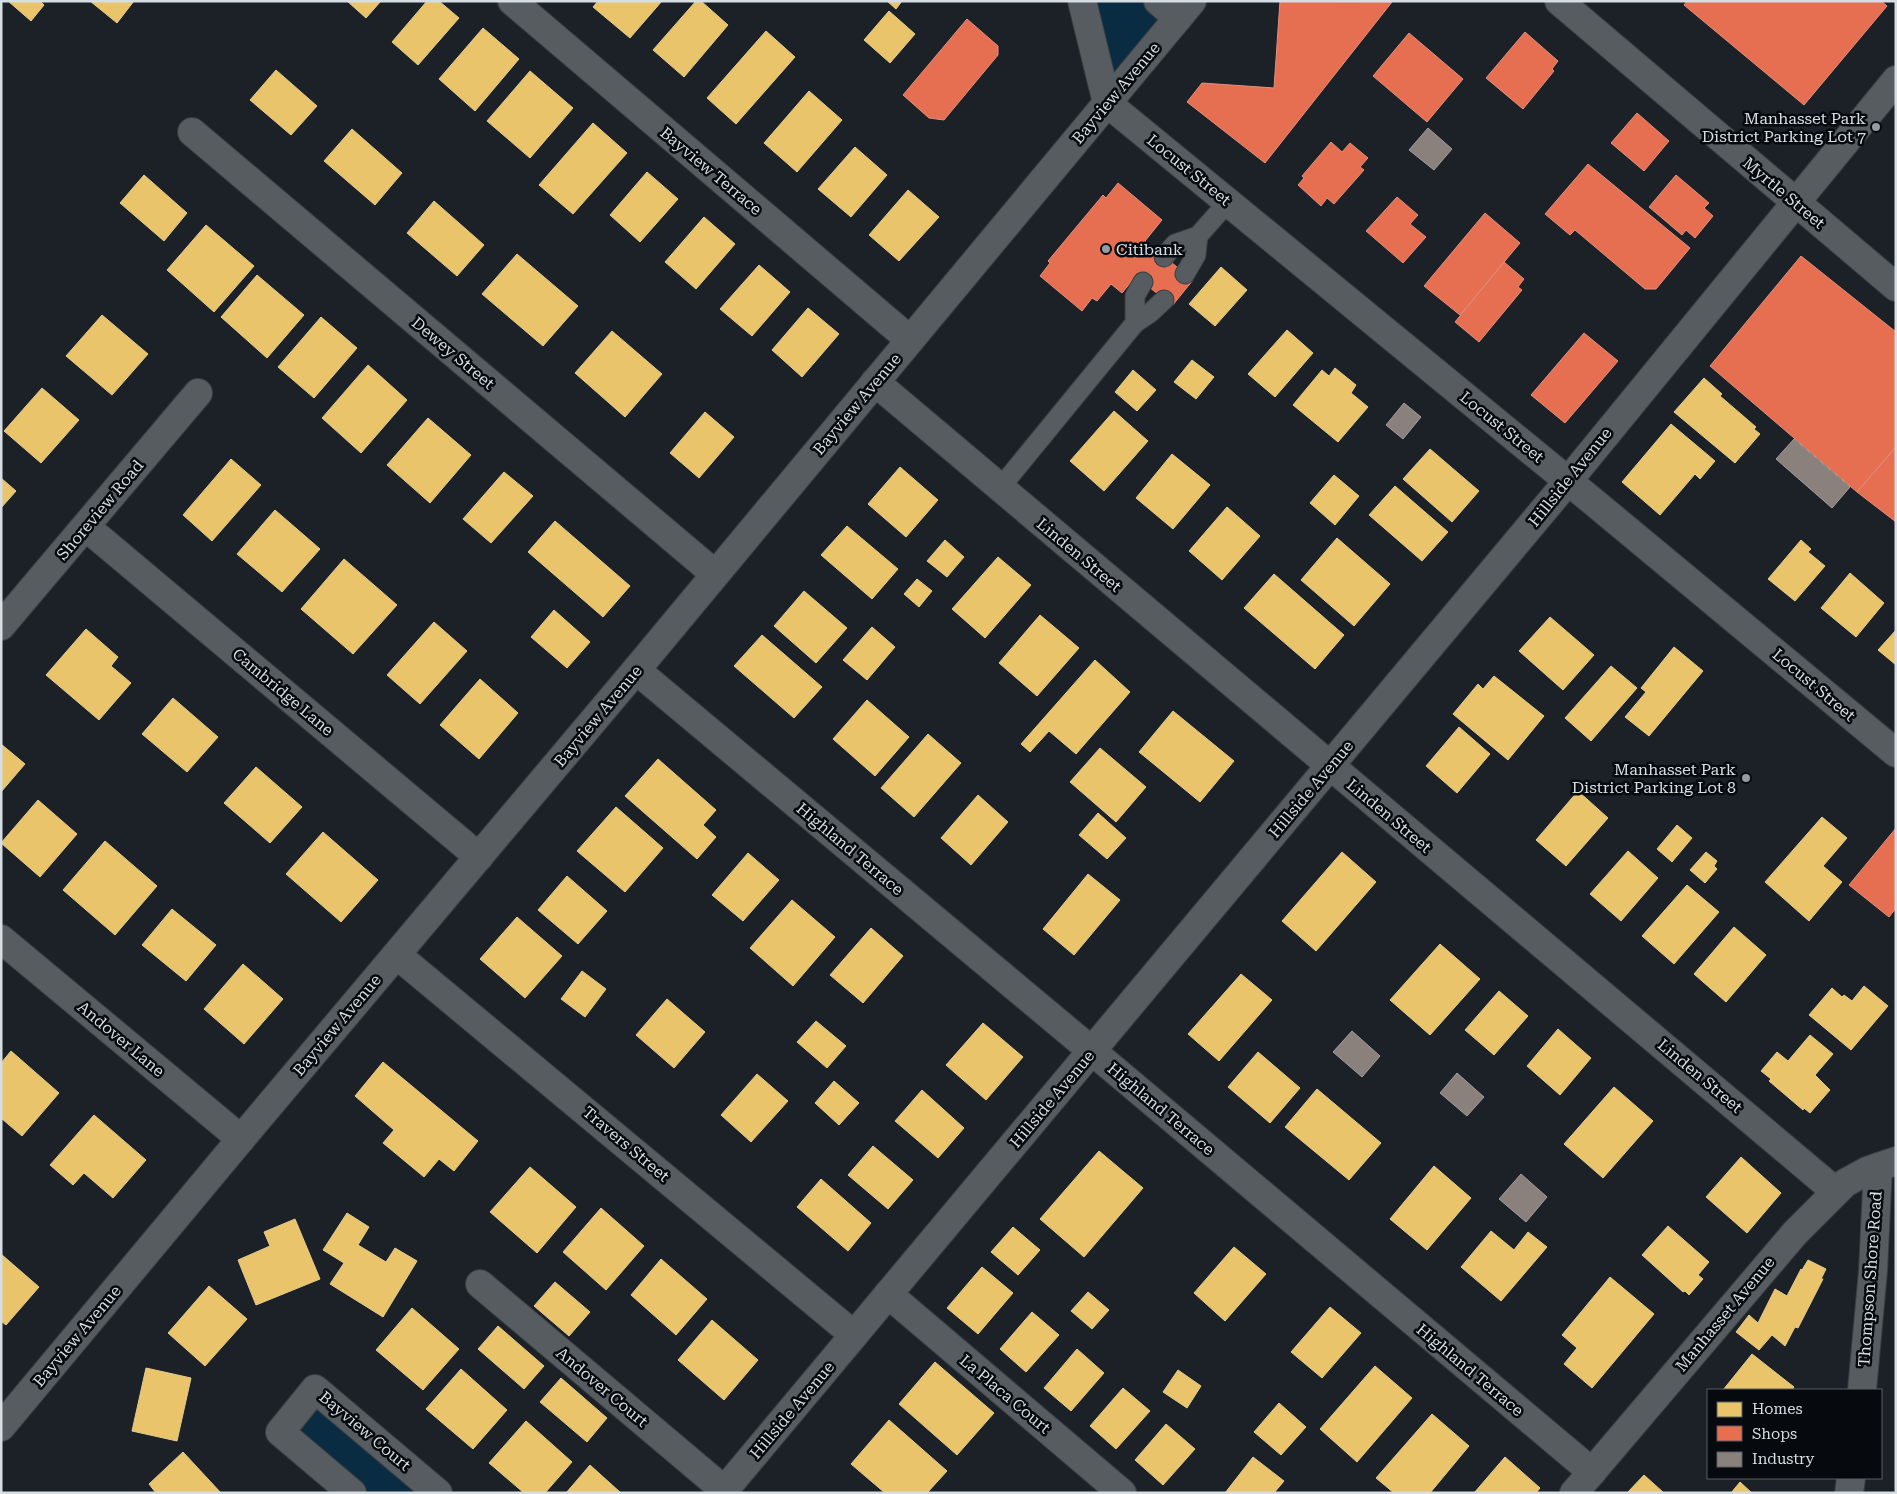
<svg xmlns="http://www.w3.org/2000/svg" width="1897" height="1494" font-family="'Roboto Serif',serif">
<style>
.green{fill:#092c43}
.homes{fill:#e9c46a;stroke:#e3cc8e}
.shops{fill:#e76f51;stroke:#e2907d}
.industry{fill:#8a817c;stroke:#a19d9b}
.lines{fill:none;stroke-linecap:round;stroke-linejoin:round}
.service-casing{stroke:#383d41;stroke-width:21}
.minor-casing{stroke:#383d41;stroke-width:30}
.tertiary-casing{stroke:#383d41;stroke-width:30}
.service{stroke:#575c61;stroke-width:19}
.minor{stroke:#575c61;stroke-width:28}
.tertiary{stroke:#575c61;stroke-width:28}
.poi-dot{fill:#959ba1;stroke:#060a0e;stroke-width:2}
.labels{text-anchor:middle;dominant-baseline:central;stroke-width:5;stroke-linejoin:round;paint-order:stroke}
.street-label{font-size:16px;fill:#d6dde3;stroke:#060a0e}
.poi-label{font-size:16px;fill:#d6dde3;stroke:#060a0e;text-anchor:end}
</style>
<rect width="100%" height="100%" fill="#1b2126"/>
<!-- green -->
<g class="green">
<polygon points="1082,1 1158,1 1178,18 1107,103"/>
<polygon points="315,1389 438,1493 352,1493 280,1432"/>
</g>
<!-- homes -->
<g class="homes">
<polygon points="8,1 40,1 44,5 31,21"/>
<polygon points="90,1 134,1 117,23"/>
<polygon points="347,1 381,1 366,18"/>
<polygon points="427,1 439,1 459,18 418,65 392,42"/>
<polygon points="598,1 662,1 630,38 593,7"/>
<polygon points="696,1 701,1 728,25 684,77 653,50"/>
<polygon points="887,1 902,1 896,9"/>
<polygon points="889,11 915,34 890,63 864,40"/>
<polygon points="483,28 519,59 475,111 439,79"/>
<polygon points="766,31 795,57 736,124 707,98"/>
<polygon points="276,70 317,106 291,135 250,100"/>
<polygon points="530,71 573,108 530,158 487,121"/>
<polygon points="809,91 842,120 797,172 764,143"/>
<polygon points="593,123 627,153 573,214 539,185"/>
<polygon points="352,129 402,173 375,205 324,161"/>
<polygon points="855,147 887,175 851,217 818,189"/>
<polygon points="647,172 678,199 640,242 610,215"/>
<polygon points="144,175 187,213 164,241 120,203"/>
<polygon points="908,190 939,217 899,261 869,235"/>
<polygon points="434,201 484,245 457,276 407,233"/>
<polygon points="704,217 735,244 696,289 665,262"/>
<polygon points="206,225 254,266 214,312 167,270"/>
<polygon points="517,254 578,306 543,346 482,294"/>
<polygon points="759,265 790,292 752,336 720,309"/>
<polygon points="1221,267 1247,290 1215,326 1189,304"/>
<polygon points="257,275 304,315 267,358 221,317"/>
<polygon points="808,308 839,334 802,377 772,350"/>
<polygon points="102,315 148,354 112,395 66,356"/>
<polygon points="321,317 357,348 314,398 278,367"/>
<polygon points="1287,330 1313,353 1275,397 1248,374"/>
<polygon points="612,331 662,374 625,417 575,373"/>
<polygon points="1192,360 1214,377 1196,399 1174,382"/>
<polygon points="368,365 407,400 361,453 322,418"/>
<polygon points="1335,368 1356,385 1351,393 1368,407 1338,442 1293,405 1322,370 1329,376"/>
<polygon points="1133,370 1156,390 1137,411 1115,392"/>
<polygon points="1704,378 1722,394 1720,396 1756,427 1754,429 1760,434 1735,463 1674,412"/>
<polygon points="42,388 79,420 41,463 4,431"/>
<polygon points="1114,411 1148,441 1104,491 1070,461"/>
<polygon points="705,412 734,437 699,478 670,453"/>
<polygon points="428,418 471,455 430,503 387,465"/>
<polygon points="1671,424 1715,461 1700,479 1695,474 1660,515 1622,482"/>
<polygon points="1430,449 1479,491 1452,522 1403,479"/>
<polygon points="1172,454 1210,485 1173,529 1136,498"/>
<polygon points="231,459 261,485 212,541 183,515"/>
<polygon points="900,467 938,500 906,537 868,504"/>
<polygon points="504,472 533,496 491,543 463,519"/>
<polygon points="1334,475 1359,496 1335,525 1310,503"/>
<polygon points="1,478 16,491 1,508"/>
<polygon points="1395,486 1448,532 1422,561 1369,515"/>
<polygon points="1227,507 1260,536 1222,580 1189,551"/>
<polygon points="275,510 320,549 282,592 237,554"/>
<polygon points="555,521 630,586 603,617 528,552"/>
<polygon points="847,526 898,569 872,599 821,555"/>
<polygon points="1337,538 1390,584 1354,626 1301,580"/>
<polygon points="945,540 964,557 947,577 927,561"/>
<polygon points="1801,540 1811,549 1808,552 1825,566 1795,601 1768,579"/>
<polygon points="998,557 1031,585 985,638 952,609"/>
<polygon points="344,559 397,605 353,654 301,609"/>
<polygon points="1850,573 1884,603 1856,637 1821,608"/>
<polygon points="1274,574 1344,635 1315,669 1244,608"/>
<polygon points="917,579 932,591 919,607 904,594"/>
<polygon points="804,591 847,628 816,663 774,626"/>
<polygon points="554,610 590,642 567,668 531,637"/>
<polygon points="1040,615 1079,648 1037,696 999,663"/>
<polygon points="1550,617 1594,655 1563,690 1519,651"/>
<polygon points="434,622 467,651 420,704 387,675"/>
<polygon points="872,627 895,647 867,680 843,660"/>
<polygon points="86,629 118,657 111,666 131,683 99,720 46,675"/>
<polygon points="1896,630 1896,665 1878,650"/>
<polygon points="762,635 822,687 794,718 734,666"/>
<polygon points="1674,647 1703,671 1649,736 1625,717 1646,692 1641,688"/>
<polygon points="1095,660 1130,692 1076,754 1049,731 1030,752 1021,744"/>
<polygon points="1611,666 1637,688 1591,741 1565,718"/>
<polygon points="1494,676 1544,716 1508,760 1453,714 1478,684 1483,689"/>
<polygon points="480,679 518,713 479,759 440,725"/>
<polygon points="173,698 218,737 187,772 142,734"/>
<polygon points="867,700 909,737 875,776 833,739"/>
<polygon points="1173,711 1234,761 1200,802 1139,752"/>
<polygon points="1459,727 1490,754 1457,793 1426,766"/>
<polygon points="928,734 961,763 914,817 881,788"/>
<polygon points="1,744 25,764 1,792"/>
<polygon points="1100,748 1146,787 1116,822 1070,782"/>
<polygon points="658,759 716,810 703,825 716,837 697,859 625,796"/>
<polygon points="256,767 302,807 270,843 224,803"/>
<polygon points="1578,791 1608,818 1566,866 1536,840"/>
<polygon points="978,795 1008,822 971,865 941,838"/>
<polygon points="38,800 77,834 40,877 1,843"/>
<polygon points="616,807 663,848 625,892 577,851"/>
<polygon points="1098,813 1126,838 1107,859 1079,835"/>
<polygon points="1822,817 1847,838 1823,866 1842,882 1809,921 1765,882"/>
<polygon points="1677,825 1692,838 1672,862 1657,849"/>
<polygon points="323,832 378,880 341,922 286,874"/>
<polygon points="105,841 157,886 115,935 63,890"/>
<polygon points="1628,851 1658,878 1621,921 1590,894"/>
<polygon points="1342,852 1376,882 1316,951 1282,921"/>
<polygon points="1706,852 1717,861 1714,866 1717,869 1705,883 1690,870"/>
<polygon points="748,853 779,880 743,921 712,895"/>
<polygon points="1088,874 1120,900 1074,955 1043,929"/>
<polygon points="567,876 607,911 578,944 538,910"/>
<polygon points="1687,885 1719,912 1674,964 1642,936"/>
<polygon points="792,900 835,937 793,986 750,948"/>
<polygon points="172,909 216,945 186,981 142,945"/>
<polygon points="517,917 562,956 525,998 480,959"/>
<polygon points="1734,927 1766,955 1726,1002 1694,974"/>
<polygon points="871,928 903,956 863,1003 830,975"/>
<polygon points="1440,944 1480,979 1430,1035 1390,1000"/>
<polygon points="243,964 283,999 244,1044 204,1009"/>
<polygon points="582,971 606,989 585,1017 561,999"/>
<polygon points="1241,974 1272,1000 1219,1061 1188,1034"/>
<polygon points="1864,986 1888,1006 1851,1050 1809,1015 1832,988 1842,997 1844,995 1852,1001"/>
<polygon points="1499,991 1528,1016 1494,1055 1465,1030"/>
<polygon points="667,999 705,1032 674,1068 636,1035"/>
<polygon points="816,1021 846,1046 827,1068 797,1042"/>
<polygon points="983,1023 1023,1057 986,1100 946,1065"/>
<polygon points="1558,1029 1591,1058 1560,1095 1527,1066"/>
<polygon points="1810,1035 1833,1054 1815,1075 1830,1090 1810,1113 1804,1108 1803,1110 1769,1081 1771,1079 1761,1071 1777,1052 1788,1061"/>
<polygon points="11,1051 59,1093 22,1136 1,1118 1,1063"/>
<polygon points="1258,1052 1300,1088 1270,1123 1228,1087"/>
<polygon points="383,1062 478,1141 454,1171 439,1159 424,1177 383,1143 394,1130 355,1096"/>
<polygon points="757,1074 788,1101 751,1142 721,1115"/>
<polygon points="834,1081 859,1103 839,1125 815,1103"/>
<polygon points="1614,1087 1653,1121 1603,1178 1564,1144"/>
<polygon points="1317,1089 1381,1143 1349,1180 1285,1127"/>
<polygon points="922,1090 964,1128 938,1158 895,1121"/>
<polygon points="94,1115 146,1160 113,1198 84,1173 73,1185 50,1165"/>
<polygon points="873,1146 913,1180 888,1209 848,1175"/>
<polygon points="1099,1151 1143,1188 1084,1257 1040,1219"/>
<polygon points="1741,1157 1781,1193 1747,1233 1706,1197"/>
<polygon points="1434,1166 1471,1198 1427,1250 1390,1219"/>
<polygon points="530,1167 576,1207 537,1253 490,1212"/>
<polygon points="821,1179 871,1223 848,1251 797,1207"/>
<polygon points="601,1208 644,1246 606,1290 563,1252"/>
<polygon points="347,1213 369,1227 358,1245 386,1262 395,1248 417,1261 383,1317 330,1284 344,1263 323,1250"/>
<polygon points="295,1219 320,1279 256,1305 238,1260 270,1246 264,1232"/>
<polygon points="1668,1226 1709,1262 1698,1275 1703,1279 1689,1295 1685,1291 1683,1292 1642,1255"/>
<polygon points="1013,1227 1040,1250 1018,1275 991,1252"/>
<polygon points="1491,1231 1514,1250 1528,1232 1547,1247 1501,1301 1461,1267"/>
<polygon points="1234,1247 1266,1274 1225,1321 1194,1293"/>
<polygon points="1,1254 39,1287 6,1325 1,1321"/>
<polygon points="661,1259 707,1299 676,1335 631,1295"/>
<polygon points="1808,1260 1826,1269 1821,1279 1823,1279 1798,1328 1795,1327 1785,1346 1772,1335 1759,1350 1736,1332 1749,1315 1758,1323 1775,1289 1787,1296 1801,1269 1802,1270"/>
<polygon points="982,1267 1013,1293 978,1334 947,1308"/>
<polygon points="1610,1277 1654,1314 1592,1388 1564,1364 1577,1348 1562,1335"/>
<polygon points="555,1282 590,1312 569,1336 534,1306"/>
<polygon points="209,1286 247,1319 205,1366 168,1333"/>
<polygon points="1088,1292 1109,1310 1092,1329 1071,1311"/>
<polygon points="1330,1307 1361,1333 1322,1378 1291,1352"/>
<polygon points="412,1308 459,1349 423,1390 376,1350"/>
<polygon points="1032,1312 1059,1335 1026,1372 1000,1349"/>
<polygon points="712,1320 758,1360 724,1400 678,1360"/>
<polygon points="498,1326 544,1366 524,1389 478,1349"/>
<polygon points="1077,1349 1104,1373 1071,1411 1044,1388"/>
<polygon points="1752,1354 1794,1387 1792,1390 1723,1390"/>
<polygon points="935,1362 994,1413 957,1455 899,1404"/>
<polygon points="1375,1366 1412,1398 1357,1462 1320,1429"/>
<polygon points="146,1368 191,1378 177,1441 132,1431"/>
<polygon points="461,1369 507,1410 473,1449 426,1409"/>
<polygon points="1178,1370 1201,1386 1187,1408 1163,1392"/>
<polygon points="561,1378 607,1418 587,1442 540,1402"/>
<polygon points="1123,1388 1150,1411 1116,1449 1090,1426"/>
<polygon points="1279,1403 1306,1427 1281,1455 1254,1432"/>
<polygon points="1432,1414 1469,1446 1430,1493 1394,1493 1376,1478"/>
<polygon points="889,1420 947,1471 927,1493 885,1493 851,1464"/>
<polygon points="526,1421 572,1462 545,1493 524,1493 489,1463"/>
<polygon points="1166,1424 1195,1449 1163,1485 1135,1460"/>
<polygon points="183,1452 221,1493 156,1493 149,1484"/>
<polygon points="1253,1457 1284,1481 1274,1493 1225,1493"/>
<polygon points="1505,1457 1540,1488 1536,1493 1474,1493"/>
<polygon points="590,1465 621,1493 566,1493"/>
<polygon points="1644,1475 1664,1493 1627,1493"/>
<polygon points="1740,1482 1752,1493 1731,1493"/>
</g>
<!-- shops -->
<g class="shops">
<polygon points="1280,1 1392,2 1265,163 1187,102 1202,83 1274,88"/>
<polygon points="1687,1 1881,1 1887,6 1804,105 1684,5"/>
<polygon points="967,19 998,46 998,55 944,120 929,118 903,95"/>
<polygon points="1525,32 1558,61 1552,69 1554,71 1523,109 1486,78"/>
<polygon points="1409,33 1463,79 1427,122 1373,76"/>
<polygon points="1637,113 1669,141 1644,171 1611,143"/>
<polygon points="1331,142 1342,152 1350,143 1368,158 1360,167 1364,170 1334,204 1327,198 1321,206 1298,185 1304,178 1302,176"/>
<polygon points="1588,164 1690,248 1656,289 1645,289 1575,230 1570,235 1545,214"/>
<polygon points="1676,175 1709,203 1704,208 1713,216 1695,238 1686,230 1682,235 1649,207"/>
<polygon points="1118,183 1162,220 1145,241 1193,280 1172,306 1136,276 1122,293 1111,284 1097,301 1092,298 1082,311 1040,276 1050,263 1048,261 1103,195 1106,198"/>
<polygon points="1397,197 1418,215 1410,224 1426,237 1403,263 1366,231"/>
<polygon points="1485,213 1520,243 1460,315 1424,286"/>
<polygon points="1801,256 1896,332 1896,447 1857,492 1710,366"/>
<polygon points="1504,262 1524,279 1518,287 1522,290 1479,342 1455,322"/>
<polygon points="1584,333 1618,361 1565,423 1531,395"/>
<polygon points="1896,447 1896,522 1857,492"/>
<polygon points="1896,828 1896,908 1889,917 1849,885"/>
</g>
<!-- industry -->
<g class="industry">
<polygon points="1428,128 1452,149 1434,170 1409,150"/>
<polygon points="1404,403 1421,417 1403,439 1386,425"/>
<polygon points="1794,439 1850,487 1832,508 1776,459"/>
<polygon points="1352,1031 1380,1056 1362,1077 1333,1052"/>
<polygon points="1457,1073 1484,1097 1467,1116 1440,1093"/>
<polygon points="1521,1174 1547,1197 1526,1222 1499,1199"/>
</g>
<g class="lines">
<defs>
<g id="service">
<polyline points="1164,257 1175,244 1198,236 1228,202"/>
<polyline points="1185,274 1196,255 1198,236"/>
<polyline points="1135,323 1150,313 1164,300"/>
<polyline points="1000,488 1135,323 1135,296 1143,282"/>
</g>
<g id="minor">
<polyline points="512,1 910,340"/>
<polyline points="1082,1 1107,103 1590,499 1896,753"/>
<polyline points="1158,1 1178,18"/>
<polyline points="1559,1 1896,287"/>
<polyline points="192,132 715,574"/>
<polyline points="875,382 1835,1191"/>
<polyline points="86,527 479,857"/>
<polyline points="1,626 198,393"/>
<polyline points="636,670 1092,1051 1592,1472"/>
<polyline points="1,939 241,1139"/>
<polyline points="397,955 854,1335"/>
<polyline points="480,1284 724,1490"/>
<polyline points="888,1294 1122,1493"/>
<polyline points="1862,1390 1873,1271 1878,1167"/>
<polyline points="352,1493 280,1432 315,1389 438,1493"/>
<polyline points="722,1493 1568,481 1896,80"/>
<polyline points="1574,1493 1795,1233 1845,1183 1867,1171 1896,1161"/>
<polyline points="1849,1493 1851,1478"/>
</g>
<polyline id="tertiary" points="1,1427 241,1139 636,670 1192,1"/>
</defs>
<!-- service casing -->
<use href="#service" class="service-casing"/>
<!-- minor casing -->
<use href="#minor" class="minor-casing"/>
<!-- tertiary casing -->
<use href="#tertiary" class="tertiary-casing"/>
<!-- service -->
<use href="#service" class="service"/>
<!-- minor -->
<use href="#minor" class="minor"/>
<!-- tertiary -->
<use href="#tertiary" class="tertiary"/>
</g>
<!-- markers -->
<g class="poi-dot">
<circle cx="1876" cy="127" r="5"/>
<circle cx="1106" cy="249" r="5"/>
<circle cx="1746" cy="778" r="5"/>
</g>
<g class="labels">
<!-- street labels -->
<g class="street-label">
<text transform="translate(1116 93) rotate(-50)">Bayview Avenue</text>
<text transform="translate(1189 170) rotate(39)">Locust Street</text>
<text transform="translate(711 171) rotate(40)">Bayview Terrace</text>
<text transform="translate(1784 193) rotate(40)">Myrtle Street</text>
<text transform="translate(453 353) rotate(40)">Dewey Street</text>
<text transform="translate(857 404) rotate(-50)">Bayview Avenue</text>
<text transform="translate(1502 427) rotate(39)">Locust Street</text>
<text transform="translate(1570 477) rotate(-51)">Hillside Avenue</text>
<text transform="translate(100 510) rotate(-50)">Shoreview Road</text>
<text transform="translate(1079 555) rotate(40)">Linden Street</text>
<text transform="translate(1814 685) rotate(40)">Locust Street</text>
<text transform="translate(283 692) rotate(40)">Cambridge Lane</text>
<text transform="translate(598 716) rotate(-50)">Bayview Avenue</text>
<text transform="translate(1311 789) rotate(-50)">Hillside Avenue</text>
<text transform="translate(1389 816) rotate(40)">Linden Street</text>
<text transform="translate(850 849) rotate(40)">Highland Terrace</text>
<text transform="translate(337 1025) rotate(-50)">Bayview Avenue</text>
<text transform="translate(121 1039) rotate(40)">Andover Lane</text>
<text transform="translate(1700 1076) rotate(40)">Linden Street</text>
<text transform="translate(1052 1099) rotate(-50)">Hillside Avenue</text>
<text transform="translate(1161 1109) rotate(40)">Highland Terrace</text>
<text transform="translate(626 1144) rotate(40)">Travers Street</text>
<text transform="translate(1870 1279) rotate(-86)">Thompson Shore Road</text>
<text transform="translate(1725 1314) rotate(-50)">Manhasset Avenue</text>
<text transform="translate(77 1336) rotate(-50)">Bayview Avenue</text>
<text transform="translate(1470 1370) rotate(40)">Highland Terrace</text>
<text transform="translate(602 1387) rotate(40)">Andover Court</text>
<text transform="translate(1005 1394) rotate(40)">La Placa Court</text>
<text transform="translate(792 1410) rotate(-50)">Hillside Avenue</text>
<text transform="translate(365 1431) rotate(40)">Bayview Court</text>
</g>
<!-- poi labels -->
<g class="poi-label">
<text x="1866" y="118">Manhasset Park<tspan x="1866" dy="18">District Parking Lot 7</tspan></text>
<text x="1116" y="249" text-anchor="start">Citibank</text>
<text x="1736" y="769">Manhasset Park<tspan x="1736" dy="18">District Parking Lot 8</tspan></text>
</g>
</g>
<!-- border -->
<rect width="1897" height="1494" fill="none" stroke="#d6dde3" stroke-width="5"/>
<!-- legend -->
<rect x="1707" y="1389" width="175" height="90" fill="#060a0e" stroke="#595e63"/>
<rect x="1717" y="1402" width="25" height="15" fill="#e9c46a" stroke="#595e63"/>
<text x="1752" y="1414" font-size="15" fill="#d6dde3">Homes</text>
<rect x="1717" y="1426" width="25" height="15" fill="#e76f51" stroke="#595e63"/>
<text x="1752" y="1439" font-size="15" fill="#d6dde3">Shops</text>
<rect x="1717" y="1452" width="25" height="15" fill="#8a817c" stroke="#595e63"/>
<text x="1752" y="1464" font-size="15" fill="#d6dde3">Industry</text>
</svg>
